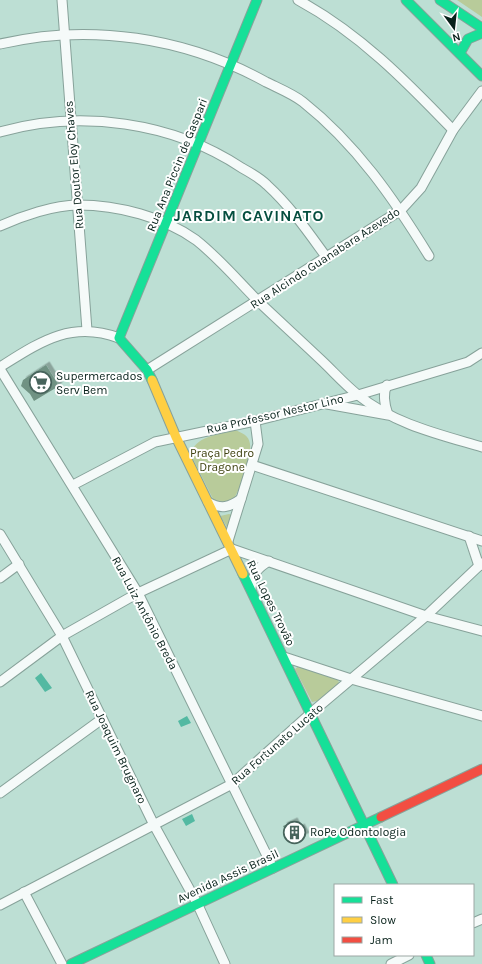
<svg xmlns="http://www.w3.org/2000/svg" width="482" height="964" font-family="Karla,sans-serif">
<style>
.green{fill:#b8cb9a}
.water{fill:#53b9a2}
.building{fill:#709283;filter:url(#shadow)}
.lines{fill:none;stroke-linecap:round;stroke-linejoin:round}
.street-casing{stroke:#87a29a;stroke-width:11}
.fast-casing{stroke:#87a29a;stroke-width:11}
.slow-casing{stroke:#87a29a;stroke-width:11}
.jam-casing{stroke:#87a29a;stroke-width:11}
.street{stroke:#f5faf9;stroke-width:9}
.fast{stroke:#16e098;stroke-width:9}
.slow{stroke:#ffcf43;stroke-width:9}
.jam{stroke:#f24e42;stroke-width:9}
.labels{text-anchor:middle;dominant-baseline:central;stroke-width:4;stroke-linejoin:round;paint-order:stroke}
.street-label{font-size:12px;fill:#08221b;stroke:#fff}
.poi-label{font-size:12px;fill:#08221b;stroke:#fff;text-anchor:start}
.park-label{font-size:12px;fill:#3e410f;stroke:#fff}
.district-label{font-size:16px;font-weight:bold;letter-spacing:1px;fill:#054e3f;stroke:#fff}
</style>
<defs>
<filter id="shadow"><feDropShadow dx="3.5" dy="-3.5" stdDeviation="0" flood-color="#0004"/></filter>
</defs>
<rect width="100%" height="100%" fill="#bddfd4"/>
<!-- green -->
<g class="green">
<polygon points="457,0 482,0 482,17"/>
<path d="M235,430C242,433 249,435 250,444C252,457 239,494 231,503H215L191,455C194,436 218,435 235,430Z"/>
<polygon points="229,514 232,515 228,527 227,527 220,516"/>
<polygon points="300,665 338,678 339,684 317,701 312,702 295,669"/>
</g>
<!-- water -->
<g class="water">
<polygon points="41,673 52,688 45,692 35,678"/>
<polygon points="187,716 191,723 181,727 178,721"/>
<polygon points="192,814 195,821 186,826 182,819"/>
</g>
<!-- building -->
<g class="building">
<polygon points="46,365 59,386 34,401 30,394 21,386 23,380"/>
<polygon points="294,821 298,829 301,827 306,836 292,844 283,826"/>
</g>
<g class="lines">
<defs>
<g id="street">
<polyline points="62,0 87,330"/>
<path d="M298,0C359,33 406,81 453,130"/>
<path d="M0,44C90,23 185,37 266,82C278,88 293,94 303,102C356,144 394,199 429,256"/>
<path d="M0,132C80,109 173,122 242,168C251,173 260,178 267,185C291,207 308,232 327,258"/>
<path d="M0,226C22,216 54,205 78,205C118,205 164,217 196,240C219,258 238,281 258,301C279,321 300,340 320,359C333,371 344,384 358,395C394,424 438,434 482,447"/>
<path d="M0,367C40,342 71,320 119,338"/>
<polyline points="0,369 138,593 273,868"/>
<polyline points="147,370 401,210 421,188 453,130 482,91"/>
<path d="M327,404L388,415C385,406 382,394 387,385"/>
<polyline points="252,465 482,541"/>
<polyline points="73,485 155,442 255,421 358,395 468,362 482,353"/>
<path d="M208,502C221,510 230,507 241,499"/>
<polyline points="0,534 62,636 154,825 197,903 225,964"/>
<polyline points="469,536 479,566"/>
<polyline points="228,541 258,444 255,421"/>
<polyline points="0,578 19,564"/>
<path d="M251,588C253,574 257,568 269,561"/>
<polyline points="284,657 351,679 482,716"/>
<polyline points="0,682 62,636 138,593 232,549 426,616 482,631"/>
<polyline points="0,793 102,719"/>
<polyline points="24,892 62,964"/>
<polyline points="0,905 232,784 311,713 426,616 482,563"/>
<polyline points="473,923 482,919"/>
<polyline points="391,964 409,955"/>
</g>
<g id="fast">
<polyline points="406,0 482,76"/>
<polyline points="440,0 482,28"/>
<polyline points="460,53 468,39 482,33"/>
<polyline points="152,380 147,370 119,338 257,0"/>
<polyline points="243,574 393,885"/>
<polyline points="426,955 430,964"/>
<polyline points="71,964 381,817"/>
</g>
<polyline id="slow" points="152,380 176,437 243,574"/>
<polyline id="jam" points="381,817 482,769"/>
</defs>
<!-- street casing -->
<use href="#street" class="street-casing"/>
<!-- fast casing -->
<use href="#fast" class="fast-casing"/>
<!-- slow casing -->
<use href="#slow" class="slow-casing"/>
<!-- jam casing -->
<use href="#jam" class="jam-casing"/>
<!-- street -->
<use href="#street" class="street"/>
<!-- fast -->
<use href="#fast" class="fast"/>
<!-- slow -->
<use href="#slow" class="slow"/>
<!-- jam -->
<use href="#jam" class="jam"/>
</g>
<!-- icons -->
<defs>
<symbol id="supermarket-ring" viewBox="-11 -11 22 22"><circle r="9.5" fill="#fff" stroke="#47645c" stroke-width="1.5"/><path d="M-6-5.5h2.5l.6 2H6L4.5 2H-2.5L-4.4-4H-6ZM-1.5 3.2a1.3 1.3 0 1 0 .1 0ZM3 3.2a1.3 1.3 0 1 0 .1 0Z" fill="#47645c"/></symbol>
<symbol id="building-ring" viewBox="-11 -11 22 22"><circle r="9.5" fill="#fff" stroke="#47645c" stroke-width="1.5"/><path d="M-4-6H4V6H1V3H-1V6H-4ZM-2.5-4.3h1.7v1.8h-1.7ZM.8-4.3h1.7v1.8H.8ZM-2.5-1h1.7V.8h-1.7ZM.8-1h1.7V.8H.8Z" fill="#47645c"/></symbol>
</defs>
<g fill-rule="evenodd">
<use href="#supermarket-ring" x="28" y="370" width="25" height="25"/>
<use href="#building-ring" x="282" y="820" width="25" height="25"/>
</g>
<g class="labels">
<!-- street labels -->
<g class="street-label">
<text transform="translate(74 165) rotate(-95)">Rua Doutor Eloy Chaves</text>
<text transform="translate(177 165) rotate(-68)">Rua Ana Piccin de Gaspari</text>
<text transform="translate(325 258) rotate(-33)">Rua Alcindo Guanabara Azevedo</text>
<text transform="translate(275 414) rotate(-13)">Rua Professor Nestor Lino</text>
<text transform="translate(271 603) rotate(64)">Rua Lopes Trovão</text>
<text transform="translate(145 613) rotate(62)">Rua Luiz Antônio Breda</text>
<text transform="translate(277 744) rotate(-41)">Rua Fortunato Lucato</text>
<text transform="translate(116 747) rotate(64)">Rua Joaquim Brugnaro</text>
<text transform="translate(228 876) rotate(-25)">Avenida Assis Brasil</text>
</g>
<!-- poi labels -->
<g class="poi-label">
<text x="56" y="376">Supermercados<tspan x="56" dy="14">Serv Bem</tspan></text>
<text x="310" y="832">RoPe Odontologia</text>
</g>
<!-- park labels -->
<g class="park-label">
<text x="222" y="453">Praça Pedro<tspan x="222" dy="14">Dragone</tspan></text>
</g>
<!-- district labels -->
<g class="district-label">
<text x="249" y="215">JARDIM CAVINATO</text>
</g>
</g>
<!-- legend -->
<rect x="334" y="884" width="140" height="72" fill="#ffffff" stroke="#9ca7a4"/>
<rect x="342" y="897" width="20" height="6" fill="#16e098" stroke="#9ca7a4"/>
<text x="370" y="904" font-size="12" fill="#08221b">Fast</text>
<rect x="342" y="917" width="20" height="6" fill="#ffcf43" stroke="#9ca7a4"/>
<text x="370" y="924" font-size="12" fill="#08221b">Slow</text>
<rect x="342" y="937" width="20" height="6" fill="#f24e42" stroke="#9ca7a4"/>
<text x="370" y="944" font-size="12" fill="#08221b">Jam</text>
<!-- north arrow -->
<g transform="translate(454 28) rotate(165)" stroke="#ffffff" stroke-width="3" paint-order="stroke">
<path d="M0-3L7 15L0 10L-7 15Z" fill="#08221b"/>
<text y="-6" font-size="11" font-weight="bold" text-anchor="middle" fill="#08221b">N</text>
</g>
</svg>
